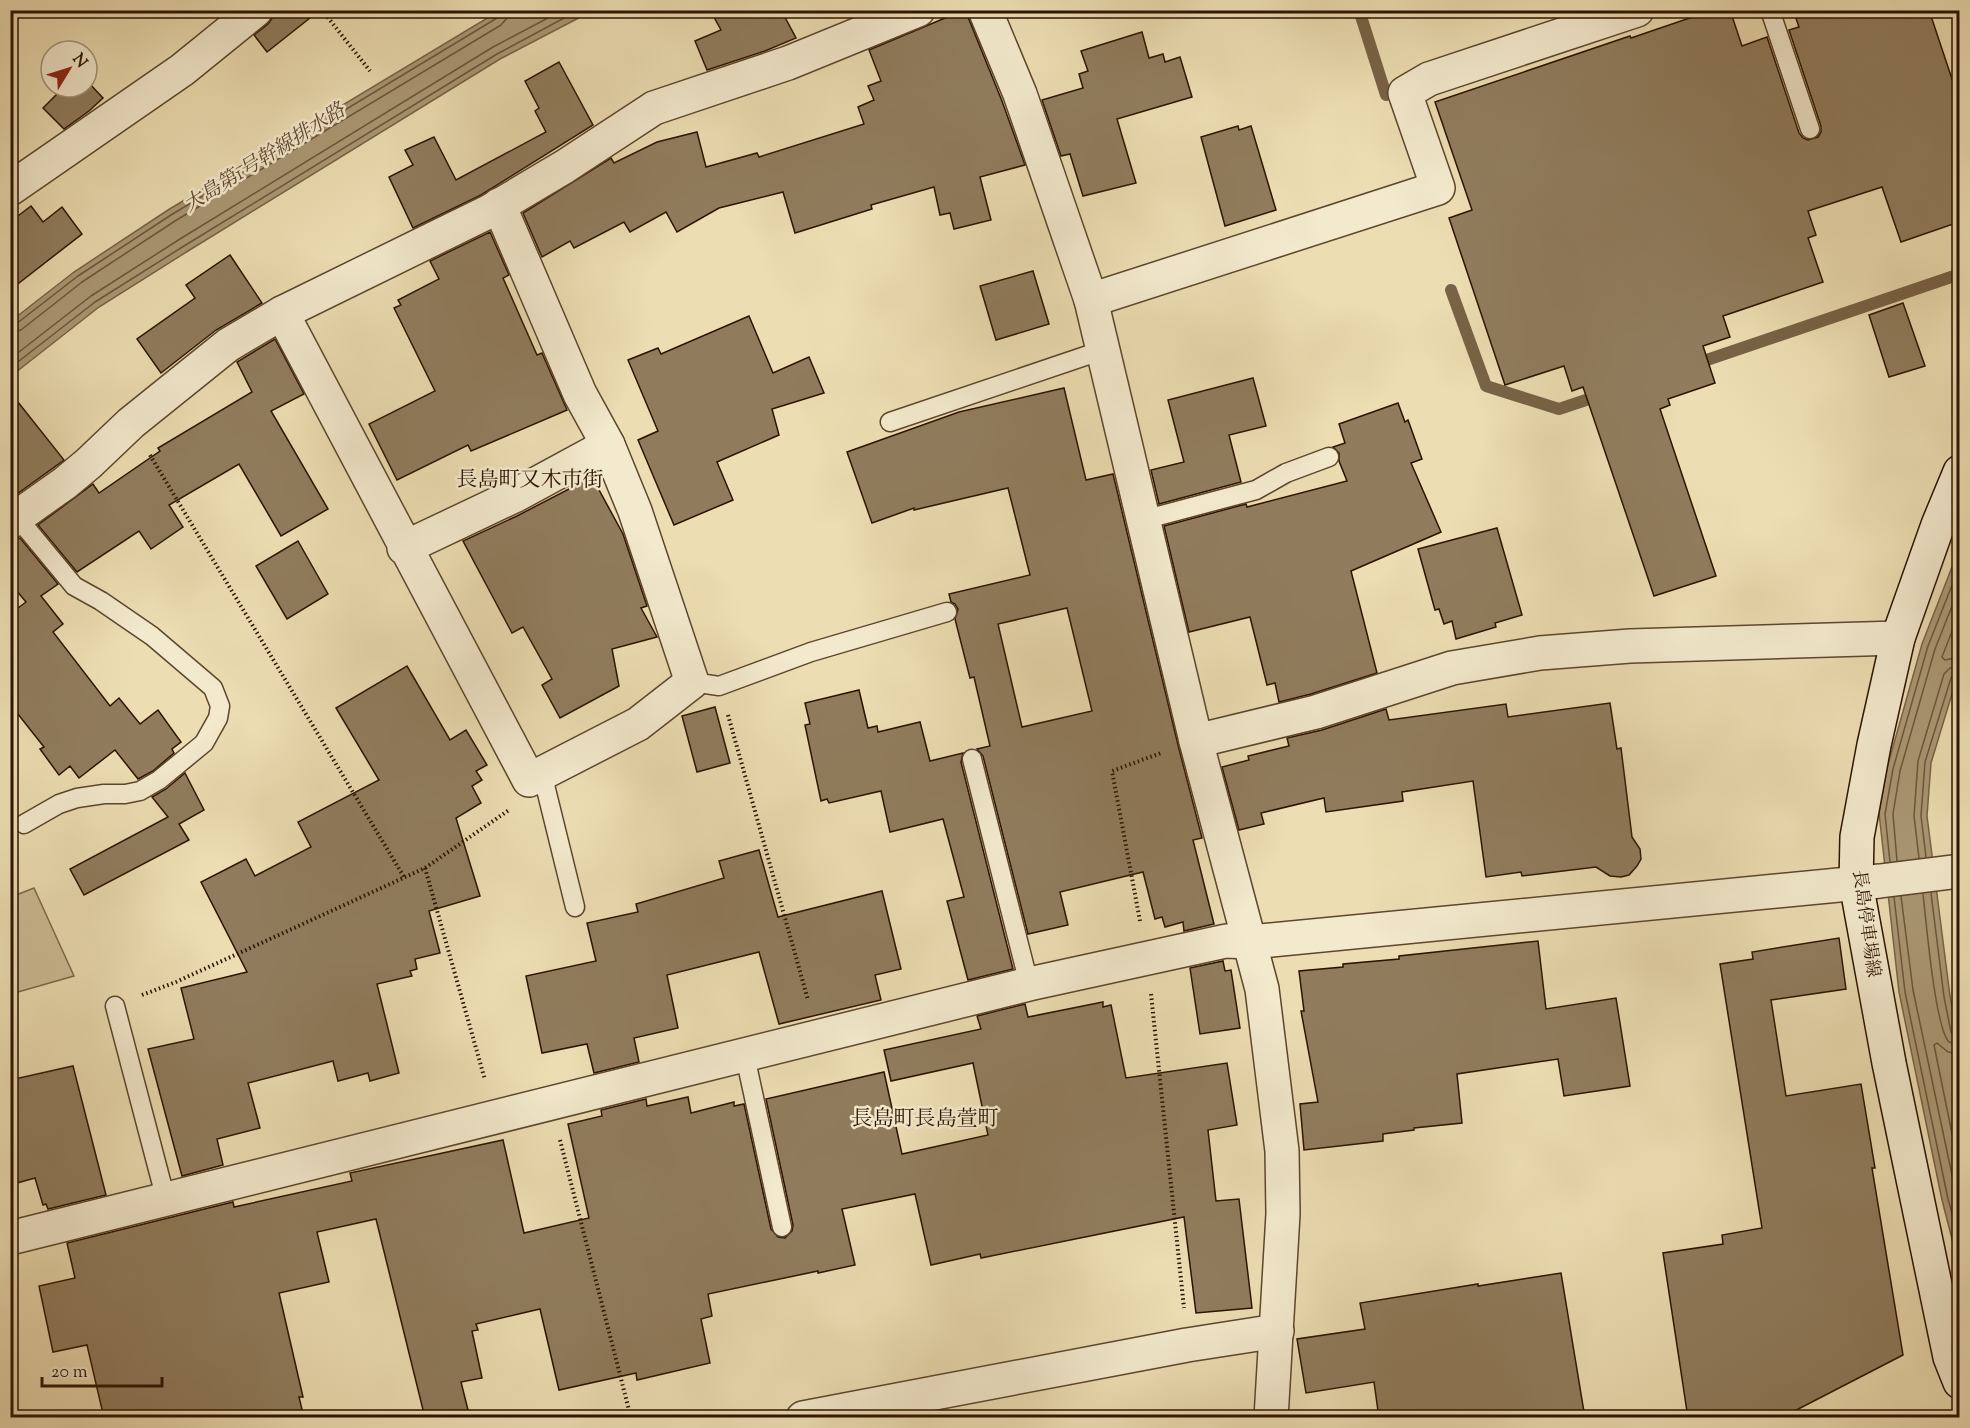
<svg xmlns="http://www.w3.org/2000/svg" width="1970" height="1428" font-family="'Sorts Mill Goudy','Noto Serif JP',serif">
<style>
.green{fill:#cbbb94;stroke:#7c674a;stroke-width:1.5}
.water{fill:#ab9875;stroke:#786346;stroke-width:1.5}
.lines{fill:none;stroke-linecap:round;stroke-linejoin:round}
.shore{stroke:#6c563a;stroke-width:1.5}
.stream{stroke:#786346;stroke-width:12}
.building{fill:#907c5d;stroke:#2c1300;stroke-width:1.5;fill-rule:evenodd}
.lane-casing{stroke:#5c462c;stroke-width:21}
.street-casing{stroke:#5c462c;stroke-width:36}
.secondary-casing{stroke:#2c1300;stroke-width:36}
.path{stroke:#2c1300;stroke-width:4;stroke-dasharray:1.5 3;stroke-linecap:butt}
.lane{stroke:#f3e9cd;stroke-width:18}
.street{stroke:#f3e9cd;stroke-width:33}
.secondary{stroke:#f3e9cd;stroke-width:33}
.labels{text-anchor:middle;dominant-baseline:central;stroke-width:5;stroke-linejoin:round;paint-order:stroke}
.street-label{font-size:18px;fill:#2c1300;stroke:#f3e9cd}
.water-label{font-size:20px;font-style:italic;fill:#5f482f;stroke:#f3e9cd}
.quarter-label{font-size:21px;fill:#2c1300;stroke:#f3e9cd}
</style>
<rect width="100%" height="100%" fill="#ecddb2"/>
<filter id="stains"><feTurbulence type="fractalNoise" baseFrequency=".00333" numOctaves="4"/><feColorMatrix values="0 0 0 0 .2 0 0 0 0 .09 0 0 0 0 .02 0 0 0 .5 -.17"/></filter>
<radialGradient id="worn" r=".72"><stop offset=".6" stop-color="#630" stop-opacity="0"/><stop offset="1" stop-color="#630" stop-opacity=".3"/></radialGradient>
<!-- green -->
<polygon class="green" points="34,888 74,976 11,994 11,897"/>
<!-- water -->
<g class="water">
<polygon points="499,11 592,11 500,59 188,251 99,307 11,376 11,321 74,272 168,210"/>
<polygon points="1959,549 1959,671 1931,763 1927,816 1950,996 1959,1045 1959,1266 1942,1200 1899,992 1879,813 1887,768 1922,644"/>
</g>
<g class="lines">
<!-- shore -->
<g class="shore">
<polyline points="10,325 16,324 78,276 171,215 497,18 501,10"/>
<polyline points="10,333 21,330 82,282 175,221 501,25 507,18 508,10"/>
<polyline points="10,359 91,296 180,239 493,47 563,10"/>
<polyline points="10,368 95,302 184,246 497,54 579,10"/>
<polyline points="1960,611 1942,657 1945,660 1960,657"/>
<polyline points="1926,857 1921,816 1925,762 1951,678 1954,674 1960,673"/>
<polyline points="1919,858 1914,816 1918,761 1944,674 1950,668 1960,666"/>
<polyline points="1897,861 1893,814 1900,771 1935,649 1960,586"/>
<polyline points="1890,862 1885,814 1893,769 1928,646 1960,565"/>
<polyline points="1931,893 1944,997 1951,1032 1954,1036 1960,1037"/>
<path d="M1923,894C1926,919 1935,1028 1949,1042L1960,1045"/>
<polyline points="1901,896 1913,990 1960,1213"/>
<polyline points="1894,897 1905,992 1948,1199 1960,1242"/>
<polyline points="1960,1054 1948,1052 1937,1043 1934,1045 1960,1173"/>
</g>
<!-- stream -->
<g class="stream">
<polyline points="1359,10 1386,95"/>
<polyline points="1451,290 1486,386 1559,409 1601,395"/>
<polyline points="1692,365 1960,274"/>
</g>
</g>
<!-- building -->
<g class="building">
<polygon points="274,10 320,10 267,52 254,35 268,24 273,17"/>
<polygon points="710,10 781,10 796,38 765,51 707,70 695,41 721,30"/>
<polygon points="964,10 967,10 968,17 1002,101 1025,165 980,177 991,220 954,229 950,213 940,215 934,187 871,205 872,209 795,233 783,192 719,208 677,232 666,212 630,232 624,222 574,248 570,241 542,257 523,213 611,158 614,163 657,142 697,132 706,167 757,153 759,157 864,124 858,107 874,100 868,86 881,81 869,50"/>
<polygon points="1713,10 1730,10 1742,46 1767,37 1799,133 1803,138 1808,140 1818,137 1821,132 1821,126 1789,30 1799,27 1793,10 1929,10 1959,100 1959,222 1901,242 1882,187 1808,211 1816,235 1808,238 1823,282 1723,316 1730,337 1703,346 1715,383 1668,399 1670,405 1660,409 1716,576 1654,596 1583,387 1572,391 1564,366 1505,385 1449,218 1472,210 1435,102 1630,36 1631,38"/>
<polygon points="1142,32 1149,58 1163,54 1165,62 1180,57 1192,97 1117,119 1136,183 1083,196 1070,154 1061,156 1042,100 1083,88 1079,74 1088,71 1081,51"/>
<polygon points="559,62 593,125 481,195 413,228 389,177 413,165 405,150 434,137 456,180 546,132 535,111 539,108 525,81"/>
<polygon points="87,81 103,98 89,111 64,129 43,108 64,87 87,87"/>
<polygon points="1238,126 1239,130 1251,126 1276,210 1225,226 1201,137"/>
<polygon points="31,206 43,222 62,207 82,234 10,290 10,222"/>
<polygon points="490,232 509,275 503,278 537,355 542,353 567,410 471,451 468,445 397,480 369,424 435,391 394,308 401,305 398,300 439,279 430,261"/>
<polygon points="230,255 262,303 216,330 161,373 137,339 195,298 186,285"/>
<polygon points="1033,271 1049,324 996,340 980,286"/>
<polygon points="1903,303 1925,366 1889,377 1869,315"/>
<polygon points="749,316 773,373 809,357 824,393 772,409 779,435 717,462 733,500 674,525 638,440 658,431 628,360 658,348 661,354"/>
<polygon points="275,339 304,394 271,411 328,509 281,536 239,464 169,505 183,527 151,549 139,531 77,572 38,525 93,484 99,493 160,451 158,448 252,392 237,362"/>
<polygon points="1253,378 1266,426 1229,435 1241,482 1159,504 1151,470 1184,462 1168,400"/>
<path d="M1064,388L1086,480L1113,474L1178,745L1202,838L1193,840L1214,924L1184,931L1183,922L1165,927L1162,917L1155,919L1143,872L1060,892L1068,925L1028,934L983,756L977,749L990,746L974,677L970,678L955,619L958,609L955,604L951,602L949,594L1030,575L1008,488L914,510V508L872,523L847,452L959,412ZM1067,608L1092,711L1022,727L998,624Z"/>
<polygon points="10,392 64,460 10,499"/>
<polygon points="1398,403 1405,422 1408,420 1422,459 1411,463 1441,532 1351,571 1377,673 1311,694 1279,702 1275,683 1267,685 1250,617 1189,632 1164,526 1246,504 1247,507 1347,481 1339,461 1339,453 1333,447 1345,443 1339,424"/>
<polygon points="592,477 623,534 647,606 641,608 657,637 612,649 619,686 560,718 542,685 552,679 523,627 512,633 463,541 517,516"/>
<polygon points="1497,528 1522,615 1495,623 1496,627 1456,639 1452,621 1444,624 1439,609 1435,610 1418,549"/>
<polygon points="20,538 58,584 41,596 63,624 53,632 110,706 119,698 140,724 158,710 181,742 172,749 174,753 153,771 138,779 115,750 79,778 70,766 59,775 40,749 44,747 10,704 10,614 26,602 10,583 10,541"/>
<polygon points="298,541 328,594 287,619 256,566"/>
<polygon points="407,666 450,740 466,730 487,765 476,771 482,780 472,786 481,803 456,818 480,896 429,911 440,953 415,959 417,969 410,971 412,976 377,984 399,1073 370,1081 368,1073 338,1081 333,1061 248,1083 260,1128 217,1139 223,1165 182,1176 148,1049 194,1039 181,988 247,972 201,882 246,859 255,876 311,847 298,822 379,780 336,708"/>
<polygon points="859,690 868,728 877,726 878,732 920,722 930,761 963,753 961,762 1013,969 968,980 947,901 964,897 943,819 890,832 881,791 829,803 827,799 821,801 805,725 810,724 805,703"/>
<polygon points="1610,703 1617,749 1621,748 1632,837 1640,849 1641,859 1637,866 1629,875 1621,877 1610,876 1596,867 1522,876 1521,872 1486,877 1473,781 1402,792 1403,801 1326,812 1324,798 1261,813 1264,824 1239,830 1222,767 1249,760 1248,756 1289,746 1287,738 1322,730 1386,709 1389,720 1506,704 1508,717"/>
<polygon points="715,707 730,763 697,772 682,716"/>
<polygon points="185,773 204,810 179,824 189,840 84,895 70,869 168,817 152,797 166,789"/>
<polygon points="759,850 778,917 882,891 901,969 875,975 881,1000 779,1024 759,952 667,975 678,1028 634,1038 639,1062 594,1073 587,1044 542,1053 526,976 596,961 587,923 638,912 636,904 724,878 719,861"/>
<polygon points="1839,938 1846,989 1771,1000 1786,1096 1861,1084 1875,1168 1872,1168 1903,1355 1781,1418 1688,1418 1663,1253 1723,1244 1722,1235 1762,1228 1720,964 1753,959 1752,952"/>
<polygon points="1538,941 1546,1009 1616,998 1630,1086 1564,1096 1558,1059 1457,1074 1462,1123 1414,1128 1414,1130 1383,1134 1383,1141 1304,1150 1300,1104 1318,1102 1301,1011 1304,1011 1299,971 1343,967 1343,964 1399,959 1399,956"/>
<polygon points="1223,961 1225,971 1231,970 1240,1028 1200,1034 1190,968"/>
<polygon points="1103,1002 1103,1007 1111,1005 1126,1078 1227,1063 1237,1125 1208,1130 1216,1201 1239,1199 1252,1308 1196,1313 1184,1217 981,1258 980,1254 931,1265 915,1194 842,1209 855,1265 818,1273 818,1271 708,1294 712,1316 701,1319 710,1363 637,1380 636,1373 559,1390 540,1309 476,1324 478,1330 472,1331 482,1378 461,1382 468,1410 434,1418 425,1418 376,1219 317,1232 329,1282 279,1293 303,1397 299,1397 304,1418 104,1418 87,1345 53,1352 39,1286 75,1278 67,1243 233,1202 234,1207 352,1181 350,1173 503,1140 524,1233 589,1218 568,1124 602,1116 601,1110 646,1099 647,1106 688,1097 691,1113 734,1102 734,1106 744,1104 771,1229 778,1237 785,1238 792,1231 793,1225 766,1099 884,1072 902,1154 988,1135 973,1063 891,1081 884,1050 981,1029 977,1016 1025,1004 1028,1017"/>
<polygon points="73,1066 106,1195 48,1209 46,1204 43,1205 35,1178 10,1185 10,1080"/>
<polygon points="1561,1273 1585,1418 1379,1418 1374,1382 1306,1393 1297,1339 1365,1329 1360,1303 1478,1284 1478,1286"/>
</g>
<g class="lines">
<defs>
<g id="lane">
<polyline points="1770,10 1810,129"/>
<polyline points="890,422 1103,350"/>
<polyline points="17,517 74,586 101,601 152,636 213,688 220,706 218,718 204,743 159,780 140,791 125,794 104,794 77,798 59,804 24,824"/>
<polyline points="1143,520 1256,490 1286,473 1329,457"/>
<polyline points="692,682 719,686 811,652 947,612"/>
<polyline points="972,759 1029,984"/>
<polyline points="542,773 575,907"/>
<polyline points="115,1006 166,1200"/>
<polyline points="745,1056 782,1227"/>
</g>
<g id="street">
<polyline points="985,10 1020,94 1091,300 1196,741 1262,989 1282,1151 1283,1214 1271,1418"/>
<polyline points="10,189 182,70 256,10"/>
<polyline points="499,205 580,394 608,445"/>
<polyline points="1091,300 1438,188 1405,93 1429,79 1637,10"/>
<polyline points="282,313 529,780 638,724 692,682 635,511 608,445 516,495 404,548"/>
<polyline points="10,522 65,483 89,463 131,423 228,345 282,313 490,211 564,167 654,108 788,63 918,10"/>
<polyline points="1196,741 1316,712 1452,668 1540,653 1630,646 1898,638"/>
<polyline points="10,1238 1029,984 1226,941 1250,942 1880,881 1960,871"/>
<polyline points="803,1418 1187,1345 1277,1331"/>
</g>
<polyline id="secondary" points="1960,472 1938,525 1898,638 1874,745 1857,837 1856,883 1889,1063 1950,1357 1960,1382"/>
</defs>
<!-- lane casing -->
<use href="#lane" class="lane-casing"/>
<!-- street casing -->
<use href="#street" class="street-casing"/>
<!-- secondary casing -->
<use href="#secondary" class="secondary-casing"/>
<!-- path -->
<g class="path">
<polyline points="322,10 370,71"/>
<polyline points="150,455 404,877"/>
<polyline points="728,715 808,1000"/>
<polyline points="425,868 485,1080"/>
<polyline points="1955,910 1960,947"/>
<polyline points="1140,921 1112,771 1161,753"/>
<polyline points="1151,994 1184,1308"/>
<polyline points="142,995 176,982 425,868 509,810"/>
<polyline points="560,1140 631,1418"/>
</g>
<!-- lane -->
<use href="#lane" class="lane"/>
<!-- street -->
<use href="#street" class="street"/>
<!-- secondary -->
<use href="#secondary" class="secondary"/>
</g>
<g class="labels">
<!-- street labels -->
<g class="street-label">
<text transform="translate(1865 924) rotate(82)">長島停車場線</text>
</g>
<!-- water labels -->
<g class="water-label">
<text transform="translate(265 159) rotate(-32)">大島第1号幹線排水路</text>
</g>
<!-- quarter labels -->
<g class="quarter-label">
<text x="530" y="481">長島町又木市街</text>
<text x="925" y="1120">長島町長島萱町</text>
</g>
</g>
<!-- margin -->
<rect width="1970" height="1428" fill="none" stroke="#ecddb2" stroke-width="36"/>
<rect x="12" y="12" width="1946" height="1404" fill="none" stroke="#2c1300" stroke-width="3"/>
<rect x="18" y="18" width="1934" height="1392" fill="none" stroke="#2c1300" stroke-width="1.5"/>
<!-- north arrow -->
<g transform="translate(69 69) rotate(52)"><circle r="28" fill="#f3e9cd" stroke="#a3937b" stroke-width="1.5"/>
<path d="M0-4.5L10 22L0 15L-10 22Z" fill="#8f2418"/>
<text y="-9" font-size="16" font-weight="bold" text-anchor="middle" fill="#2c1300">N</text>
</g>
<!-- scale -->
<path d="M42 1377v9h120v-9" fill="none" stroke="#2c1300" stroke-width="3"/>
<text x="51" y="1377" font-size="18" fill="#2c1300" stroke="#f3e9cd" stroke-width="4.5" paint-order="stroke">20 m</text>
<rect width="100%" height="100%" filter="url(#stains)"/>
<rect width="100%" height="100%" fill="url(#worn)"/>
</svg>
